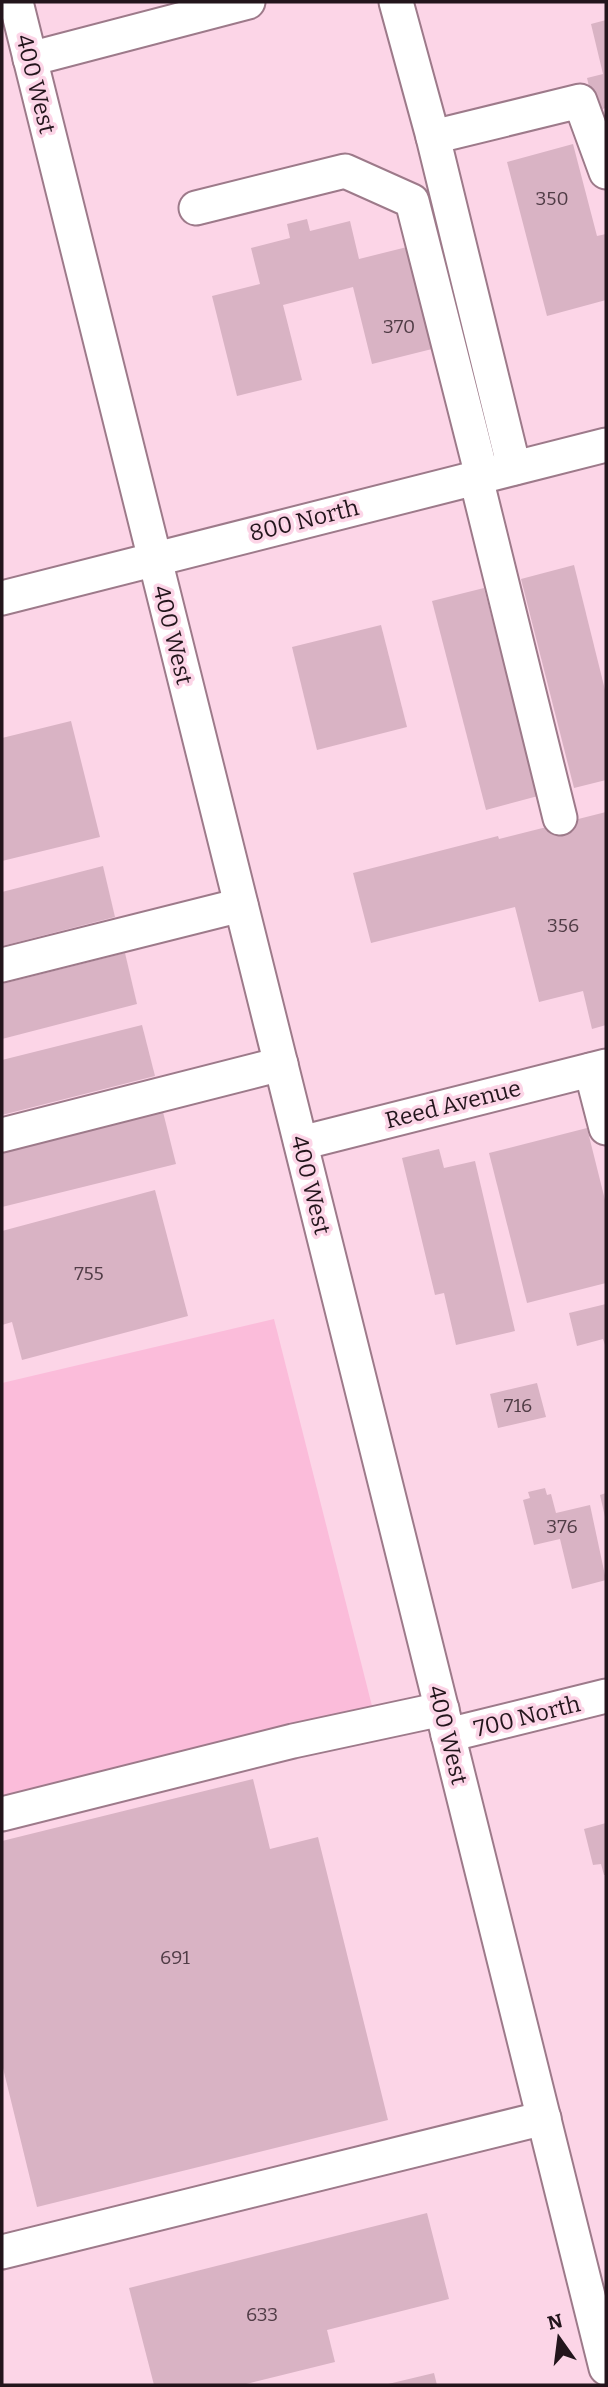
<svg xmlns="http://www.w3.org/2000/svg" width="608" height="2387" font-family="Bitter,serif">
<style>
.green{fill:#fbbcda}
.building{fill:#d9b3c4}
.lines{fill:none;stroke-linecap:round;stroke-linejoin:round}
.minor-casing{stroke:#9d7a8a;stroke-width:37}
.minor{stroke:#fff;stroke-width:33}
.labels{text-anchor:middle;dominant-baseline:central;stroke-width:7;stroke-linejoin:round;paint-order:stroke}
.number-label{font-size:19px;fill:#503c46}
.street-label{font-size:23px;fill:#23151c;stroke:#fcd5e7}
</style>
<rect width="100%" height="100%" fill="#fcd5e7"/>
<!-- green -->
<polygon class="green" points="274,1319 372,1706 2,1799 2,1383"/>
<!-- building -->
<g class="building">
<polygon points="606,20 606,108 595,111 587,78 603,74 591,24"/>
<polygon points="573,144 597,236 606,234 606,300 547,316 507,162"/>
<polygon points="307,219 310,231 350,221 359,259 415,245 440,347 372,364 353,287 283,305 302,380 237,396 212,296 260,284 251,248 290,238 287,224"/>
<polygon points="574,565 606,694 606,780 574,788 521,579"/>
<polygon points="484,588 538,796 486,810 432,601"/>
<polygon points="381,625 407,727 317,750 292,647"/>
<polygon points="71,721 100,837 2,861 2,738"/>
<polygon points="606,812 606,1025 592,1029 583,991 539,1002 515,907 371,943 353,873 498,836 499,839"/>
<polygon points="103,866 115,917 2,946 2,892"/>
<polygon points="125,953 137,1004 2,1039 2,984"/>
<polygon points="142,1025 155,1076 2,1115 2,1060"/>
<polygon points="163,1112 176,1164 2,1207 2,1153"/>
<polygon points="587,1128 606,1204 606,1283 527,1303 489,1153"/>
<polygon points="439,1149 444,1168 475,1161 515,1331 456,1345 444,1293 435,1295 402,1158"/>
<polygon points="155,1190 188,1316 22,1360 12,1322 2,1325 2,1231"/>
<polygon points="606,1304 606,1348 603,1339 577,1346 569,1313"/>
<polygon points="537,1383 546,1417 498,1428 490,1394"/>
<polygon points="545,1488 547,1495 551,1494 556,1513 590,1505 606,1580 572,1589 560,1539 534,1545 523,1500 530,1498 528,1492"/>
<polygon points="606,1493 606,1517 605,1517 600,1495"/>
<polygon points="253,1779 270,1849 318,1837 388,2120 37,2207 2,2064 2,1841"/>
<polygon points="606,1823 606,1875 604,1875 601,1864 593,1865 584,1829"/>
<polygon points="427,2213 449,2299 327,2330 335,2362 242,2385 154,2385 129,2288"/>
<polygon points="434,2373 437,2385 388,2385 388,2384"/>
</g>
<g class="lines">
<defs>
<g id="minor">
<polyline points="16,2 606,2368"/>
<polyline points="396,2 433,137"/>
<polyline points="30,59 248,2"/>
<polyline points="196,208 345,171 412,201 482,476"/>
<polyline points="514,468 433,137 580,101 606,172"/>
<polyline points="476,478 560,818"/>
<polyline points="2,598 606,445"/>
<polyline points="2,965 241,905"/>
<polyline points="591,1070 606,1128"/>
<polyline points="2,1135 281,1064"/>
<polyline points="301,1143 606,1066"/>
<polyline points="448,1735 606,1696"/>
<polyline points="2,1814 293,1741 442,1709"/>
<polyline points="2,2252 544,2118"/>
</g>
</defs>
<!-- minor casing -->
<use href="#minor" class="minor-casing"/>
<!-- minor -->
<use href="#minor" class="minor"/>
</g>
<g class="labels">
<!-- number labels -->
<g class="number-label">
<text x="552" y="198">350</text>
<text x="399" y="326">370</text>
<text x="563" y="925">356</text>
<text x="89" y="1273">755</text>
<text x="518" y="1405">716</text>
<text x="562" y="1526">376</text>
<text x="175" y="1957">691</text>
<text x="262" y="2314">633</text>
</g>
<!-- street labels -->
<g class="street-label">
<text transform="translate(36 84) rotate(76)">400 West</text>
<text transform="translate(304 520) rotate(-14)">800 North</text>
<text transform="translate(173 635) rotate(76)">400 West</text>
<text transform="translate(453 1104) rotate(-14)">Reed Avenue</text>
<text transform="translate(311 1185) rotate(76)">400 West</text>
<text transform="translate(527 1716) rotate(-14)">700 North</text>
<text transform="translate(448 1735) rotate(76)">400 West</text>
</g>
</g>
<!-- border -->
<rect width="608" height="2387" fill="none" stroke="#23151c" stroke-width="7"/>
<!-- north arrow -->
<g transform="translate(559 2338) rotate(346)" stroke="#fcd5e7" stroke-width="5" paint-order="stroke">
<path d="M0-5L12 26L0 18L-12 26Z" fill="#23151c"/>
<text y="-10" font-size="19" font-weight="bold" text-anchor="middle" fill="#23151c">N</text>
</g>
</svg>
